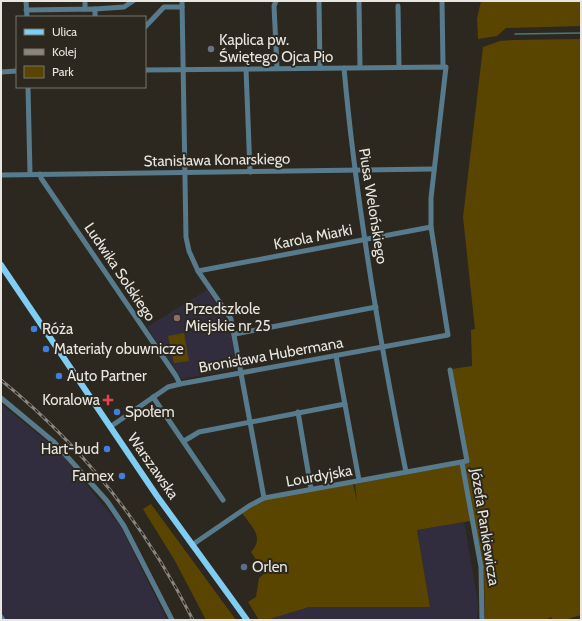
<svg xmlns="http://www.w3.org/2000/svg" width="582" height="621" font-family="Cabin,sans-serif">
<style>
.industrial{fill:#312d3e}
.education{fill:#322d3e}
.green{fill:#5a4500}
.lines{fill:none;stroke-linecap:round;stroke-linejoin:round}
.stream{stroke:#467b7d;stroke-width:1.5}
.minor{stroke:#577b8d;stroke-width:5}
.major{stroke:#80cdf4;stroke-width:6}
.rail-casing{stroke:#89867f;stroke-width:3}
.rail{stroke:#2c281f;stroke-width:1.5;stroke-dasharray:4.5;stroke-linecap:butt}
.worship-dot{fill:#6b7280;stroke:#2c281f;stroke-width:1.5}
.education-dot{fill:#8d6e63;stroke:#2c281f;stroke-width:1.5}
.shop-dot{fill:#3f7fe0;stroke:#2c281f;stroke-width:1.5}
.health-dot{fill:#e0444e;stroke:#2c281f;stroke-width:1.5}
.service-dot{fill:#5c6f8a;stroke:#2c281f;stroke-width:1.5}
.labels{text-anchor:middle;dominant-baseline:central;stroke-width:4;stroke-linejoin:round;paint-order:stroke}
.poi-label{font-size:15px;fill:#e8e6e0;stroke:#2c281f;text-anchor:start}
.street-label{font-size:15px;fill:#e8e6e0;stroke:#2c281f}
</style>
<rect width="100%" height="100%" fill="#2c281f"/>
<!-- industrial -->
<g class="industrial">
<polygon points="1,404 60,452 121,527 167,620 1,620"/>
<polygon points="464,522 478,603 477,620 267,620 309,607 430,607 417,530"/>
</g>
<!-- education -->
<polygon class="education" points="207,290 229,325 237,368 182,379 147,327"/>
<!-- green -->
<g class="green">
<polygon points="481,1 581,1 581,26 506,28 497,36 478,39 477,19"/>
<path d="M581,39V615L565,620H553L551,617L546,620H485L484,573L480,551L470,521L417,530L430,607H309L267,620H259L248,602L256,597L259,578L265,573L251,552C265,537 251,526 242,513L265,500L353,484L357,501L355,484L469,463L452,369L472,366L471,330L475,329L463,217L483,47L500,41L513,40Z"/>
<polygon points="184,333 189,361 174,363 168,336"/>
<polygon points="151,504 236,620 206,620 175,561 143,509"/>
</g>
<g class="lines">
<!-- stream -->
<polyline class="stream" points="515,34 581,33"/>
<!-- minor -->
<g class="minor">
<polyline points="26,1 27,17"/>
<polyline points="182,1 186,237 189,251 198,271 231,319 264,498"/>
<polyline points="276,1 274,6 277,68"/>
<polyline points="319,1 320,68"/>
<polyline points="359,1 360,67"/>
<polyline points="442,1 443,66"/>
<polyline points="398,6 399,67"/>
<polyline points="85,9 85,1"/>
<polyline points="95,9 124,7 133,1"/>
<polyline points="26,10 95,9 95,17"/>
<polyline points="145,27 164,7 182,7"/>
<path d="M344,68C356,203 379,338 406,472"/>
<polyline points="246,69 250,172"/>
<polyline points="1,72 17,71"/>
<polyline points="28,87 30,174"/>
<polyline points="40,174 41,178 176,376 180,384"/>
<polyline points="1,175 434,169"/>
<polyline points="198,271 431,227"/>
<polyline points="235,334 376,307"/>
<polyline points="336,356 359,480"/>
<polyline points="153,397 223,500"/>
<polyline points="1,398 54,442 107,501 124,526 172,620"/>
<polyline points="298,412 311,489"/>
<polyline points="110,427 168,387 180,384 448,335 431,227 431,198 446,67 145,70"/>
<polyline points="184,441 199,432 345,404"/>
<polyline points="462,463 481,567 482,620"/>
<polyline points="192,545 249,506 264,498 467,461 450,370"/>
<polyline points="1,617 3,620"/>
</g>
<!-- major -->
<polyline class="major" points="1,265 157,496 247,620"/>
<defs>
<path id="rail" d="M1,380C82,446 146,526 193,620"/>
</defs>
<!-- rail casing -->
<use href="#rail" class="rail-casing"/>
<!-- rail -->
<use href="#rail" class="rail"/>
</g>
<!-- markers -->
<circle class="worship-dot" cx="211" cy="49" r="4"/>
<circle class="education-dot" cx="177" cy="318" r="4"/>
<g class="shop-dot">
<circle cx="34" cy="329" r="4"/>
<circle cx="46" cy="349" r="4"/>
<circle cx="59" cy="376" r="4"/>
<circle cx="117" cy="412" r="4"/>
<circle cx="107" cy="449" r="4"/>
<circle cx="122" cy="476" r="4"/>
</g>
<path class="health-dot" d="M106 394h4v4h4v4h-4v4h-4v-4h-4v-4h4z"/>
<circle class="service-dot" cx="244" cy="567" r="4"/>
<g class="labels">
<!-- poi labels -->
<g class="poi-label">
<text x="219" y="40">Kaplica pw.<tspan x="219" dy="17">Świętego Ojca Pio</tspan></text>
<text x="185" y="309">Przedszkole<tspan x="185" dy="17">Miejskie nr 25</tspan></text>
<text x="42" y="329">Róża</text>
<text x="54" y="349">Materiały obuwnicze</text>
<text x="67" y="376">Auto Partner</text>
<text x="100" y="400" text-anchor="end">Koralowa</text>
<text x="125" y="412">Społem</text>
<text x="99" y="449" text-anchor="end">Hart-bud</text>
<text x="114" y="476" text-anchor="end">Famex</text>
<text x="252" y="567">Orlen</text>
</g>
<!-- street labels -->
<g class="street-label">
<text transform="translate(217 160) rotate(-1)">Stanisława Konarskiego</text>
<text transform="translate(373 206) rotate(81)">Piusa Welońskiego</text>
<text transform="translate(313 237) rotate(-11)">Karola Miarki</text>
<text transform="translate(120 272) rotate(56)">Ludwika Solskiego</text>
<text transform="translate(271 355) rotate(-10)">Bronisława Hubermana</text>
<text transform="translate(153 466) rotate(55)">Warszawska</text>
<text transform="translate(319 476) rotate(-10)">Lourdyjska</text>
<text transform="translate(485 527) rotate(81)">Józefa Pankiewicza</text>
</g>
</g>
<!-- border -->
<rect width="582" height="621" fill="none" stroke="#e8e6e0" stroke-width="4"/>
<!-- legend -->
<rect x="16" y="16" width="130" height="72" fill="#2c281f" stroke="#77746c"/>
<rect x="24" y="29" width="20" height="6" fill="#80cdf4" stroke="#77746c"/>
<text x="52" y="36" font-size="12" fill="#e8e6e0">Ulica</text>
<rect x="24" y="49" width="20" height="6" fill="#89867f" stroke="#77746c"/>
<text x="52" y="56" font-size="12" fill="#e8e6e0">Kolej</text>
<rect x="24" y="66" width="20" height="12" fill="#5a4500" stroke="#77746c"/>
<text x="52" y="76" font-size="12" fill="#e8e6e0">Park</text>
</svg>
